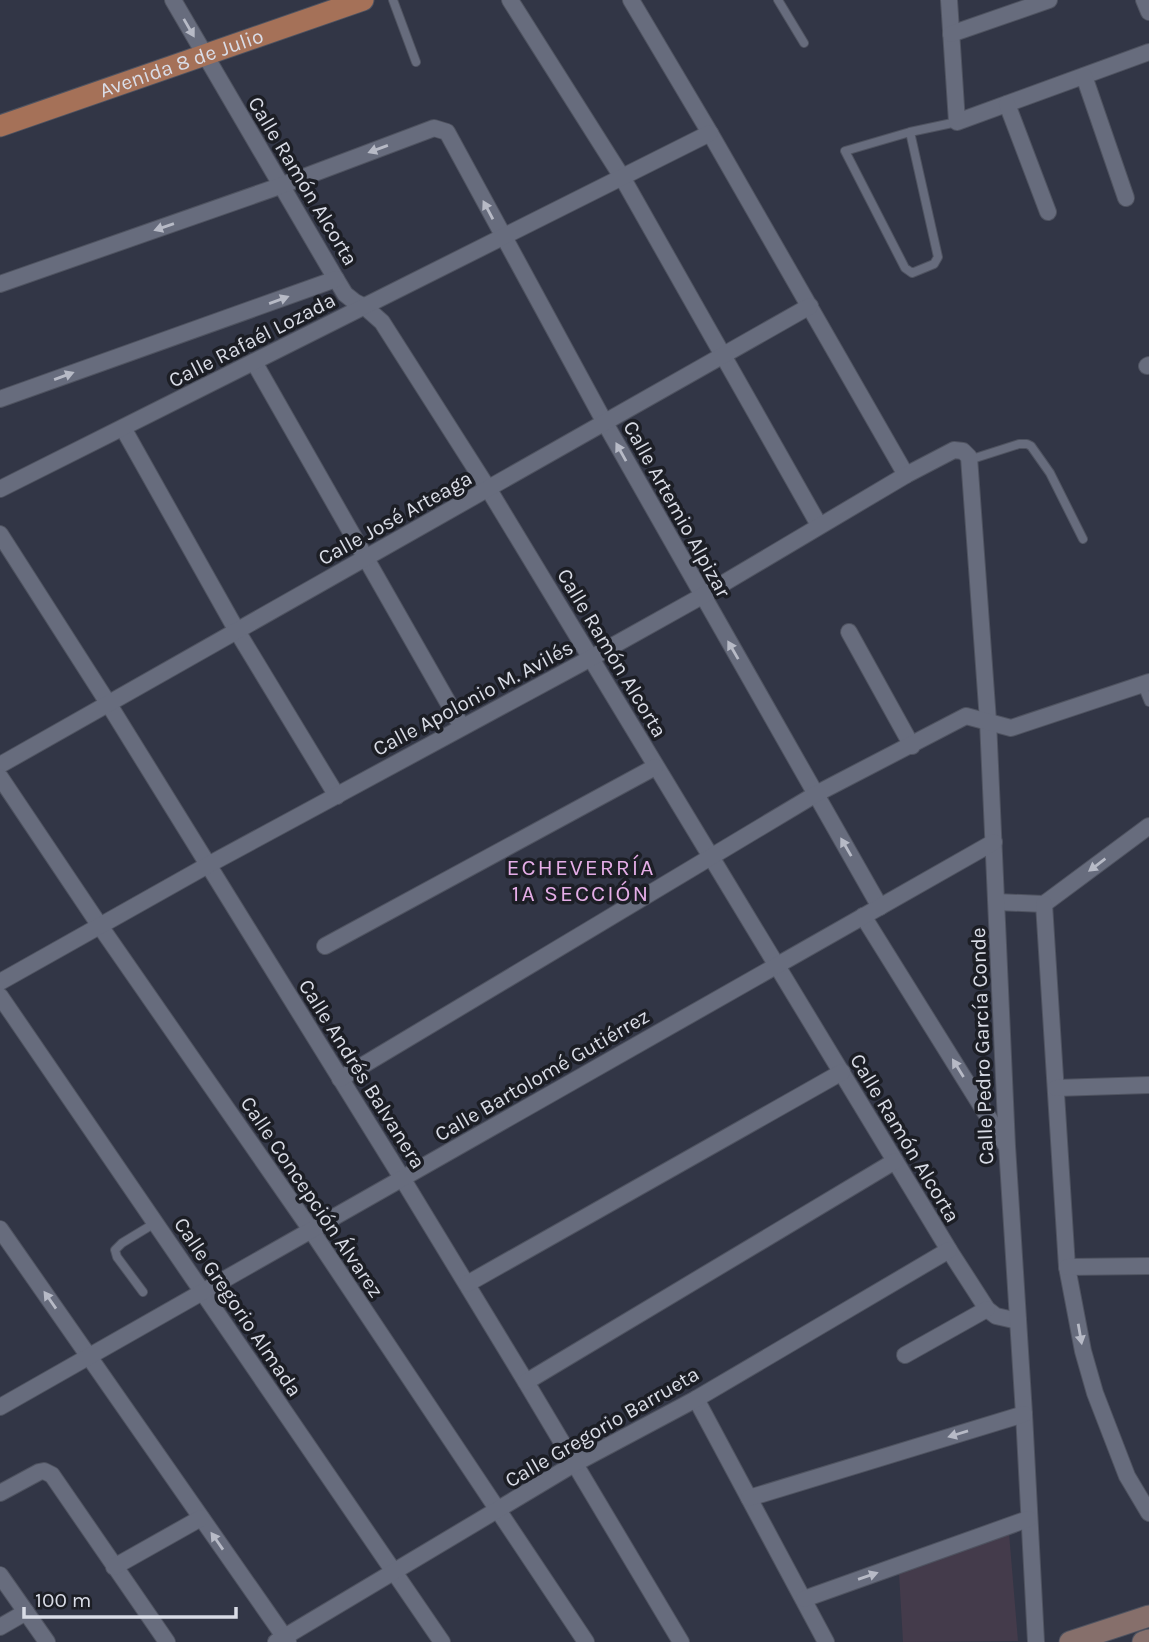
<svg xmlns="http://www.w3.org/2000/svg" width="1149" height="1642" font-family="Karla,sans-serif">
<style>
.education{fill:#443b4b}
.lines{fill:none;stroke-linecap:round;stroke-linejoin:round}
.lane-casing{stroke:#4f5360;stroke-width:10}
.street-casing{stroke:#4f5360;stroke-width:18}
.secondary-casing{stroke:#4f5360;stroke-width:23}
.primary-casing{stroke:#4f5360;stroke-width:23}
.lane{stroke:#676c7d;stroke-width:8}
.street{stroke:#676c7d;stroke-width:16}
.secondary{stroke:#866f6b;stroke-width:21}
.primary{stroke:#a57158;stroke-width:21}
.oneway{fill:#b7bac6}
.labels{text-anchor:middle;dominant-baseline:central;stroke-width:7;stroke-linejoin:round;paint-order:stroke}
.street-label{font-size:21px;fill:#d9dce6;stroke:#1c1e25}
.neighbourhood-label{font-size:23px;letter-spacing:2px;fill:#e5ade7;stroke:#1c1e25}
</style>
<rect width="100%" height="100%" fill="#323646"/>
<!-- education -->
<polygon class="education" points="1009,1533 1018,1641 903,1642 899,1573"/>
<g class="lines">
<defs>
<g id="lane">
<polyline points="393,0 416,62"/>
<polyline points="778,0 804,43"/>
<polyline points="910,132 845,151 905,268 912,273 934,264 938,257 910,132 957,122"/>
<polyline points="969,460 1019,444 1027,444 1031,446 1050,473 1083,539"/>
<polyline points="1142,685 1149,702"/>
<polyline points="143,1292 117,1257 115,1250 122,1243 155,1223"/>
</g>
<g id="street">
<polyline points="173,0 336,279 345,294 355,302 365,307 382,322 489,490 949,1250 987,1309 996,1316 1018,1321"/>
<polyline points="510,0 622,177 819,525"/>
<polyline points="631,0 710,133 906,475"/>
<polyline points="949,0 957,122 1149,52"/>
<polyline points="1144,0 1149,12"/>
<polyline points="951,34 1049,0"/>
<polyline points="1084,76 1126,198"/>
<polyline points="1007,104 1048,212"/>
<polyline points="0,284 280,186 434,128 447,132 605,423 880,907"/>
<polyline points="254,362 462,727"/>
<polyline points="1147,366 1149,365"/>
<polyline points="0,399 336,279"/>
<polyline points="123,428 237,631 337,796"/>
<polyline points="0,489 710,133"/>
<polyline points="0,534 108,703 402,1178 526,1382 681,1642"/>
<polyline points="849,632 912,746"/>
<polyline points="0,765 810,306"/>
<polyline points="0,777 100,926 311,1230 586,1642"/>
<polyline points="997,902 1044,904 1149,826"/>
<polyline points="1044,904 1067,1267 1083,1351 1095,1393 1127,1476 1149,1513"/>
<polyline points="863,916 1005,1144"/>
<polyline points="325,946 655,767"/>
<polyline points="0,982 208,865 591,658 702,596 906,475 954,450 963,451 969,457 988,721 1007,1146 1024,1414 1036,1642"/>
<polyline points="0,996 442,1642"/>
<polyline points="340,1079 816,794 966,716 1011,728 1149,682"/>
<polyline points="1056,1088 1149,1085"/>
<polyline points="0,1229 288,1642"/>
<polyline points="1067,1267 1149,1266"/>
<polyline points="467,1284 842,1072"/>
<polyline points="905,1355 987,1309"/>
<polyline points="526,1382 895,1161"/>
<polyline points="696,1399 826,1642"/>
<polyline points="0,1407 994,842"/>
<polyline points="0,1493 39,1472 44,1471 52,1475 167,1642"/>
<polyline points="749,1498 1024,1414"/>
<polyline points="114,1567 201,1518"/>
<polyline points="0,1575 47,1642"/>
<polyline points="804,1599 1028,1519"/>
<polyline points="0,1627 26,1612"/>
<polyline points="276,1642 574,1464 696,1399 949,1250"/>
</g>
<g id="secondary">
<polyline points="1070,1642 1149,1616"/>
<polyline points="1143,1642 1149,1640"/>
</g>
<g id="primary">
<path id="s1" d="M0,126L363,0"/>
</g>
</defs>
<!-- lane casing -->
<use href="#lane" class="lane-casing"/>
<!-- street casing -->
<use href="#street" class="street-casing"/>
<!-- secondary casing -->
<use href="#secondary" class="secondary-casing"/>
<!-- primary casing -->
<use href="#primary" class="primary-casing"/>
<!-- lane -->
<use href="#lane" class="lane"/>
<!-- street -->
<use href="#street" class="street"/>
<!-- secondary -->
<use href="#secondary" class="secondary"/>
<!-- primary -->
<use href="#primary" class="primary"/>
</g>
<!-- one-way arrows -->
<defs><path id="oneway-solid" d="M-6-.8H1V-3.2L6.5 0L1 3.2V.8H-6Z" transform="scale(1.75)"/></defs>
<g class="oneway">
<use href="#oneway-solid" transform="translate(189 28) rotate(60)"/>
<use href="#oneway-solid" transform="translate(378 149) rotate(160)"/>
<use href="#oneway-solid" transform="translate(488 210) rotate(-118)"/>
<use href="#oneway-solid" transform="translate(164 227) rotate(161)"/>
<use href="#oneway-solid" transform="translate(279 300) rotate(-20)"/>
<use href="#oneway-solid" transform="translate(64 376) rotate(-20)"/>
<use href="#oneway-solid" transform="translate(621 452) rotate(-119)"/>
<use href="#oneway-solid" transform="translate(733 650) rotate(-120)"/>
<use href="#oneway-solid" transform="translate(846 847) rotate(-120)"/>
<use href="#oneway-solid" transform="translate(1097 865) rotate(143)"/>
<use href="#oneway-solid" transform="translate(958 1068) rotate(-122)"/>
<use href="#oneway-solid" transform="translate(50 1300) rotate(-125)"/>
<use href="#oneway-solid" transform="translate(1080 1334) rotate(80)"/>
<use href="#oneway-solid" transform="translate(958 1434) rotate(163)"/>
<use href="#oneway-solid" transform="translate(217 1541) rotate(-125)"/>
<use href="#oneway-solid" transform="translate(868 1576) rotate(-19)"/>
</g>
<g class="labels">
<!-- street labels -->
<g class="street-label">
<text stroke="none"><textPath href="#s1" startOffset="192">Avenida 8 de Julio</textPath></text>
<text transform="translate(303 181) rotate(59)">Calle Ramón Alcorta</text>
<text transform="translate(252 340) rotate(-27)">Calle Rafaél Lozada</text>
<text transform="translate(677 509) rotate(61)">Calle Artemio Alpizar</text>
<text transform="translate(395 518) rotate(-29)">Calle José Arteaga</text>
<text transform="translate(612 653) rotate(59)">Calle Ramón Alcorta</text>
<text transform="translate(473 698) rotate(-28)">Calle Apolonio M. Avilés</text>
<text transform="translate(982 1046) rotate(-92)">Calle Pedro García Conde</text>
<text transform="translate(362 1074) rotate(58)">Calle Andrés Balvanera</text>
<text transform="translate(542 1075) rotate(-30)">Calle Bartolomé Gutiérrez</text>
<text transform="translate(905 1138) rotate(59)">Calle Ramón Alcorta</text>
<text transform="translate(312 1197) rotate(56)">Calle Concepción Álvarez</text>
<text transform="translate(238 1307) rotate(56)">Calle Gregorio Almada</text>
<text transform="translate(602 1427) rotate(-30)">Calle Gregorio Barrueta</text>
</g>
<!-- neighbourhood labels -->
<g class="neighbourhood-label">
<text x="581" y="867">ECHEVERRÍA<tspan x="581" dy="26">1A SECCIÓN</tspan></text>
</g>
</g>
<!-- scale -->
<path d="M24 1607v10h212v-10" fill="none" stroke="#d9dce6" stroke-width="3.5"/>
<text x="35" y="1607" font-size="21" fill="#d9dce6" stroke="#1c1e25" stroke-width="5" paint-order="stroke">100 m</text>
</svg>
